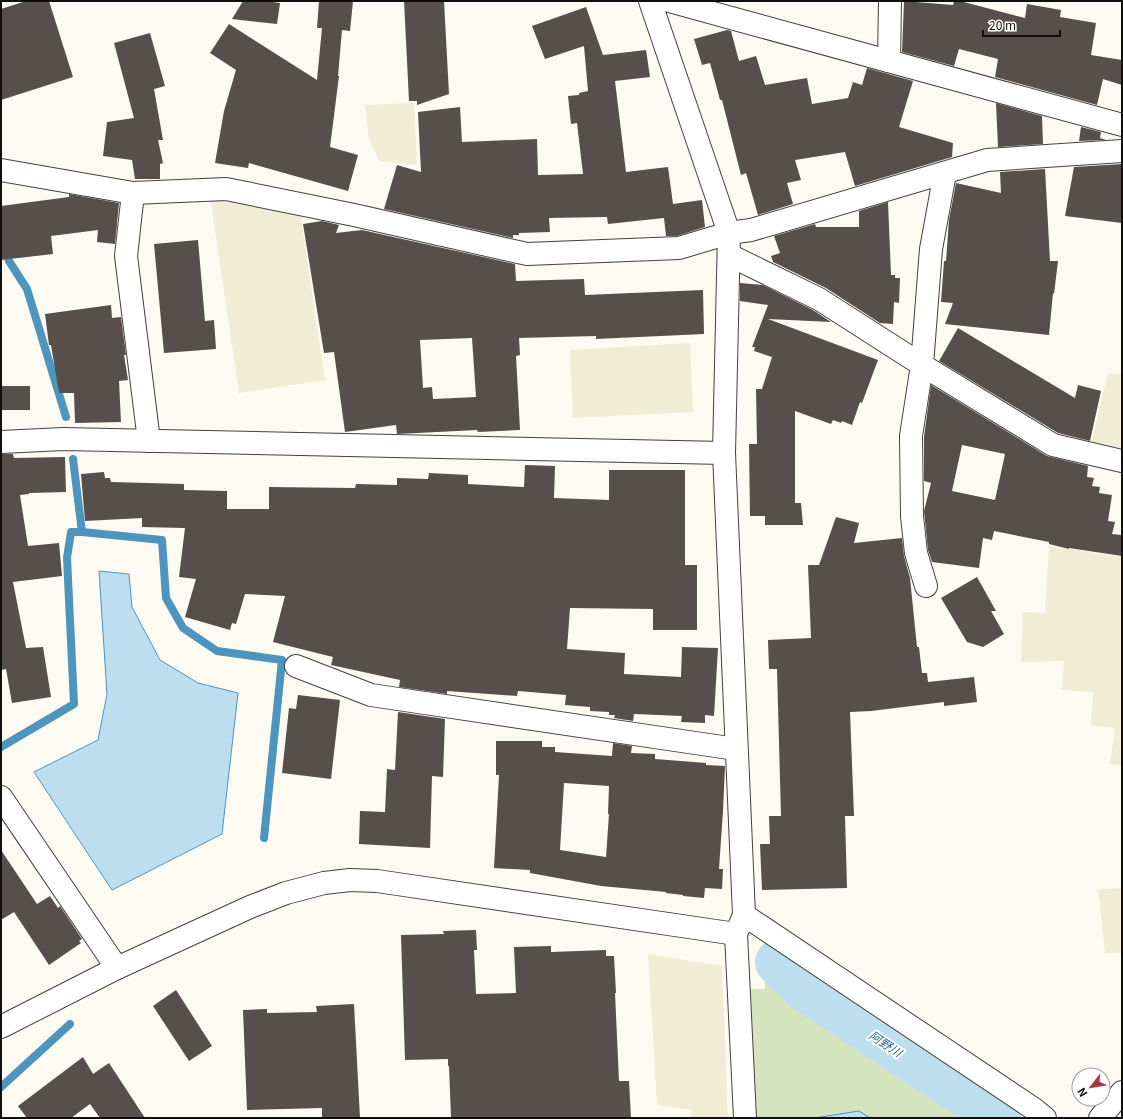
<svg xmlns="http://www.w3.org/2000/svg" width="1123" height="1119" font-family="Georgia,'Noto Sans JP',serif">
<style>
.farmland{fill:#f0edd4}
.green{fill:#d4e4bf}
.water{fill:#bddeee;stroke:#4d95bc}
.lines{fill:none;stroke-linecap:round;stroke-linejoin:round}
.stream{stroke:#4d95bc;stroke-width:8}
.river{stroke:#bddeee;stroke-width:46}
.building{fill:#564f4c;fill-rule:evenodd}
.minor-casing{stroke:#414141;stroke-width:24}
.tertiary-casing{stroke:#414141;stroke-width:24}
.minor{stroke:#fff;stroke-width:22}
.tertiary{stroke:#fff;stroke-width:22}
.labels{text-anchor:middle;dominant-baseline:central;stroke-width:4;stroke-linejoin:round;paint-order:stroke}
.water-label{font-size:12px;font-style:italic;fill:#286790;stroke:#fff}
</style>
<rect width="100%" height="100%" fill="#fdfaf2"/>
<!-- farmland -->
<g class="farmland">
<polygon points="414,103 417,165 379,161 375,150 369,139 365,105"/>
<polygon points="210,196 300,211 325,380 239,393"/>
<polygon points="690,343 693,412 573,418 570,350"/>
<polygon points="1108,373 1122,374 1122,454 1090,448"/>
<polygon points="1049,546 1122,557 1122,766 1110,764 1115,728 1091,725 1093,692 1062,690 1064,661 1021,662 1023,612 1045,613"/>
<polygon points="1122,888 1122,953 1105,953 1098,889"/>
<polygon points="648,954 722,966 728,1118 691,1118 691,1110 657,1105"/>
</g>
<!-- green -->
<polygon class="green" points="764,977 980,1118 754,1118 748,989 765,989"/>
<!-- water -->
<g class="water">
<polygon points="99,571 129,574 132,607 160,660 198,683 238,693 222,834 112,890 34,772 98,740 107,694"/>
<polygon points="859,1111 870,1118 814,1118"/>
</g>
<g class="lines">
<!-- stream -->
<g class="stream">
<polyline points="1,238 9,261 27,289 66,417"/>
<polyline points="73,459 82,532 162,540 166,598 183,628 217,651 282,660 264,838"/>
<polyline points="1,747 74,704 67,558 71,532 82,532"/>
<polyline points="1,1087 70,1024"/>
</g>
<!-- river -->
<polyline class="river" points="778,962 803,987 990,1111 998,1118"/>
</g>
<!-- building -->
<g class="building">
<polygon points="26,1 49,1 73,77 1,100 1,9"/>
<polygon points="243,1 265,1 280,3 277,24 232,19"/>
<polygon points="319,1 353,1 350,31 342,30 338,76 339,76 330,147 358,155 348,191 249,163 248,168 215,163 224,111 236,70 210,53 229,24 317,80 322,28 317,28"/>
<polygon points="404,1 444,1 449,94 417,105 417,101 409,101"/>
<polygon points="904,1 953,5 954,1 960,1 1025,18 1027,4 1061,10 1060,17 1096,23 1091,55 1122,60 1122,85 1103,79 1097,105 995,77 998,59 959,49 954,66 902,52"/>
<polygon points="586,7 603,55 646,50 650,77 615,81 626,172 668,167 673,204 702,200 705,227 677,236 666,236 664,218 608,224 607,217 549,218 550,232 519,233 519,235 513,235 513,238 384,209 397,165 421,172 418,112 460,107 462,142 537,139 538,175 583,174 577,123 571,124 568,96 579,95 579,93 588,91 584,46 545,59 532,26"/>
<polygon points="727,30 731,31 739,61 756,56 765,85 807,78 812,104 848,98 853,82 862,85 867,68 913,81 899,127 953,143 952,157 855,186 845,152 795,160 801,180 787,183 793,204 758,215 746,173 741,175 722,100 720,100 710,63 702,65 694,39"/>
<polygon points="150,33 165,86 154,89 163,140 158,140 163,163 160,164 160,179 135,179 132,160 103,156 107,122 134,118 114,43"/>
<polygon points="996,103 1042,116 1043,144 998,147"/>
<polygon points="1081,127 1101,132 1100,138 1106,140 1079,141"/>
<polygon points="1122,164 1122,223 1065,216 1074,167"/>
<polygon points="1045,169 1050,261 1058,261 1054,294 1053,293 1049,335 945,324 953,303 941,302 944,261 946,261 949,220 956,183 1001,193 1000,172"/>
<polygon points="69,194 119,203 115,244 97,242 98,230 51,236 53,254 1,260 1,206 69,197"/>
<polygon points="888,202 891,275 895,275 895,278 900,278 899,303 894,302 893,324 880,323 826,288 773,262 771,256 780,253 774,236 815,224 816,227 859,227 859,211"/>
<path d="M322,221L339,225L336,233L362,230L515,264L516,281L584,279L585,295L703,290L704,334L596,339V336L519,338L520,355L516,356L520,430L478,432L477,430L397,434L396,425L345,432L334,352L324,353L303,224ZM472,338L476,397L433,399L432,387L423,388L420,340Z"/>
<polygon points="198,240 205,321 214,320 216,349 164,353 154,244"/>
<polygon points="740,283 763,285 813,310 831,322 768,319 878,360 862,403 860,402 852,425 842,421 841,423 833,420 831,424 795,411 795,503 801,503 803,525 765,525 765,516 750,516 749,444 757,444 756,389 762,389 772,357 754,351 755,347 752,347 768,305 740,301"/>
<polygon points="111,305 112,318 121,317 126,355 124,355 128,380 119,381 121,422 75,423 74,393 59,393 51,345 49,345 45,314"/>
<polygon points="958,328 1075,398 1078,385 1101,391 1090,441 1058,433 939,361"/>
<path d="M931,385L1047,456L1088,466L1087,477L1094,478L1092,486L1100,487L1099,493L1112,495L1108,521L1115,522L1112,534L1122,535V556L1069,548V549L1049,544V542L994,531L992,540L983,538L979,568L932,562L928,550L924,511L931,483L924,481V437ZM962,445L1005,454L995,500L952,491Z"/>
<rect x="1" y="386" width="29" height="24"/>
<polygon points="1,454 13,454 14,458 65,457 66,492 29,493 29,494 20,495 28,546 59,543 62,576 13,582 26,648 43,647 51,697 12,703 6,669 1,670"/>
<polygon points="525,465 555,466 554,498 609,500 609,470 685,470 685,565 697,565 697,630 653,630 653,609 570,608 567,649 625,653 624,674 681,677 682,647 718,648 714,716 705,715 705,723 681,722 682,716 634,714 633,721 614,718 615,715 609,715 609,712 590,711 590,707 565,705 566,695 518,691 517,696 447,691 447,694 399,687 400,680 331,665 333,657 273,642 285,596 245,594 236,624 232,623 230,630 185,617 196,579 179,577 185,528 142,527 142,518 85,521 81,474 104,472 105,478 110,478 111,482 184,484 184,490 227,491 227,509 269,509 269,487 355,488 356,484 397,485 397,478 428,479 429,473 468,475 468,484 524,487"/>
<polygon points="836,517 859,523 854,543 902,538 904,556 910,578 917,647 919,647 922,673 927,673 928,682 974,677 977,702 944,706 944,702 871,711 850,712 854,816 845,816 847,888 762,890 760,844 770,844 769,816 781,816 777,669 769,669 768,640 811,638 808,565 819,565"/>
<polygon points="977,577 996,611 991,611 1004,634 983,647 967,642 941,598"/>
<polygon points="298,695 340,700 331,779 282,773 289,708 296,709"/>
<polygon points="398,712 445,719 443,777 432,776 430,848 359,844 360,811 385,812 387,769 395,770"/>
<path d="M496,741H542V747H555V752L612,756L613,743L632,746L631,753L655,754V759L706,763V765L725,766L723,811L719,869H723L722,889L705,888L704,898L683,896V895L666,893V892L601,886L530,873V870L494,868L499,775H496ZM564,783L609,786L608,814H609L606,857L560,850Z"/>
<polygon points="1,850 37,904 50,896 58,908 60,906 82,939 79,941 81,943 49,965 14,912 1,920"/>
<polygon points="476,930 477,950 474,950 476,994 516,993 514,947 551,946 551,952 606,950 606,956 614,956 616,993 615,993 619,1081 629,1081 631,1118 451,1118 449,1066 448,1066 448,1059 405,1060 401,935 444,934 443,931"/>
<polygon points="176,990 212,1046 189,1061 153,1006"/>
<polygon points="354,1004 360,1118 322,1118 322,1108 247,1110 243,1010 267,1009 267,1013 317,1012 316,1006"/>
<polygon points="83,1057 93,1074 109,1063 145,1118 100,1118 90,1104 71,1118 27,1118 18,1106"/>
</g>
<g class="lines">
<defs>
<g id="minor">
<polyline points="650,1 729,233 724,453 744,915 736,934 745,1118"/>
<polyline points="669,1 1122,125"/>
<polyline points="889,61 890,1"/>
<polyline points="1,170 133,193 226,189 354,215 527,254 679,248 729,233 751,230 987,160 1122,151"/>
<polyline points="133,193 126,256 149,441"/>
<polyline points="729,255 819,299 922,365 1053,445 1122,461"/>
<polyline points="1,442 63,439 724,453"/>
<polyline points="926,586 916,553 912,516 911,436 922,365 931,249 945,173"/>
<polyline points="296,666 371,695 736,749"/>
<polyline points="1,797 117,968"/>
<polyline points="744,915 1034,1109 1045,1118"/>
<polyline points="1100,1118 1122,1092"/>
</g>
<polyline id="tertiary" points="1,1027 117,968 250,907 286,893 324,883 350,880 377,881 736,934"/>
</defs>
<!-- minor casing -->
<use href="#minor" class="minor-casing"/>
<!-- tertiary casing -->
<use href="#tertiary" class="tertiary-casing"/>
<!-- minor -->
<use href="#minor" class="minor"/>
<!-- tertiary -->
<use href="#tertiary" class="tertiary"/>
</g>
<g class="labels">
<!-- water labels -->
<g class="water-label">
<text transform="translate(886 1043) rotate(34)">阿野川</text>
</g>
</g>
<!-- border -->
<rect width="1123" height="1119" fill="none" stroke="#0e0e0e" stroke-width="4"/>
<!-- north arrow -->
<g transform="translate(1091 1087) rotate(239)"><circle r="19" fill="#ffffff" stroke="#9f9f9f"/>
<path d="M0-3L7 15L0 10L-7 15Z" fill="#ac3843"/>
<text y="-6" font-size="11" font-weight="bold" text-anchor="middle" fill="#0e0e0e">N</text>
</g>
<!-- scale -->
<path d="M983 30v6h77v-6" fill="none" stroke="#0e0e0e" stroke-width="2"/>
<text x="989" y="30" font-size="12" fill="#0e0e0e" stroke="#ffffff" stroke-width="3" paint-order="stroke">20 m</text>
</svg>
